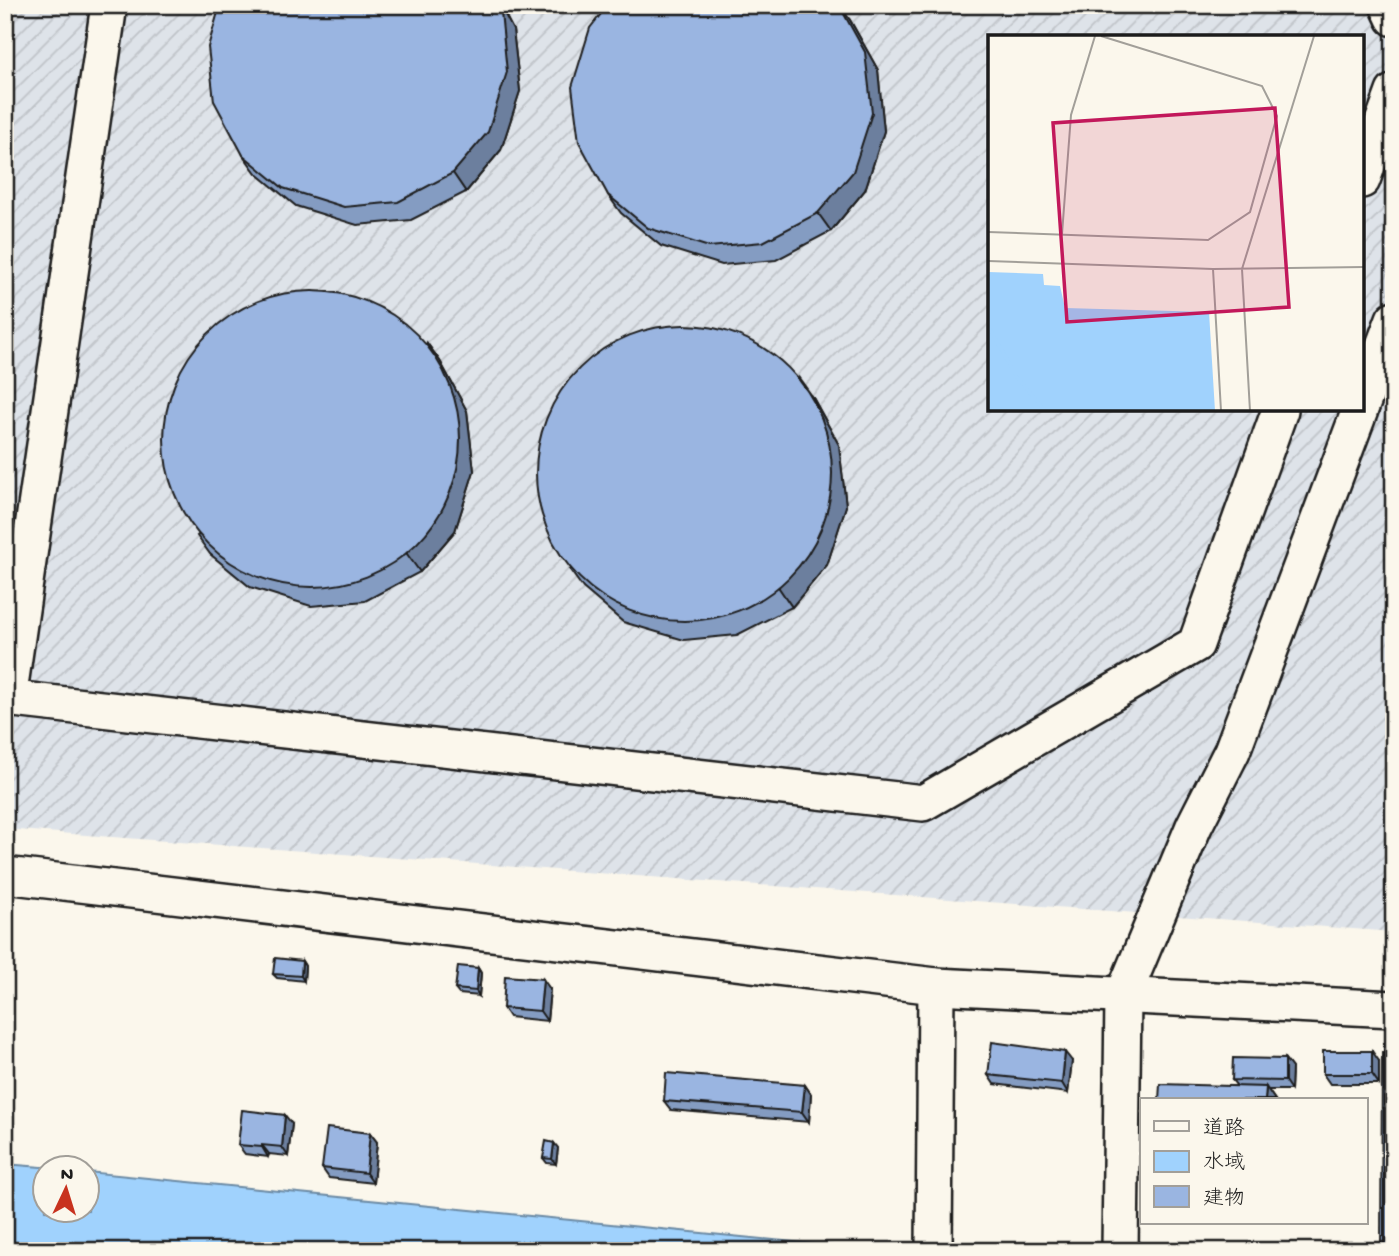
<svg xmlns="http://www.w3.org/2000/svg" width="1399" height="1256" font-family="'Gochi Hand','Klee One',sans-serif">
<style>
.industrial{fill:url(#industrial-furrows);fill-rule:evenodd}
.water{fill:#a0d2fd;stroke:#6b89a3;stroke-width:2}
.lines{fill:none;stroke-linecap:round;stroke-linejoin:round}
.minor-casing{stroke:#1c1c1c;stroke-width:40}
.minor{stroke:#fbf7ec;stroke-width:35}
.wall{fill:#849cc2;stroke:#1c1c1c;stroke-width:2}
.shaded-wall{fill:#6c7f9e;stroke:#1c1c1c;stroke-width:2}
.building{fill:#9ab5e1;stroke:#1c1c1c;stroke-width:2}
.inset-river{fill:none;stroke:#a0d2fd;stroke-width:3.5}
.inset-road{fill:none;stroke:#a29f99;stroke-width:2}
.view{fill:#c2185b;fill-opacity:0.15;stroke:#c2185b;stroke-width:3.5}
.inset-edge{fill:none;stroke:#1c1c1c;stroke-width:3.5}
</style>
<defs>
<pattern id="industrial-furrows" width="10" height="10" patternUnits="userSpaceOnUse" patternTransform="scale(1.75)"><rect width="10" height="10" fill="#dee3e9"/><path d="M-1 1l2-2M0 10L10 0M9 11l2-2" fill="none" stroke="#bec2c7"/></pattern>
</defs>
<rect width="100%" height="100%" fill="#fbf7ec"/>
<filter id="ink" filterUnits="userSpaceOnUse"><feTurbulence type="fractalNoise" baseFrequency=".0143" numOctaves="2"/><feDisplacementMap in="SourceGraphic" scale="14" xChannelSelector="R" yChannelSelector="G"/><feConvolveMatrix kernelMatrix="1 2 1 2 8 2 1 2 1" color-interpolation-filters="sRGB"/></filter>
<g filter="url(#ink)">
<!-- industrial -->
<path class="industrial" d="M5,5H1394V932L5,829ZM990,37H1362V410H990Z"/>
<!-- water -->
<polygon class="water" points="5,1164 54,1168 46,1168 46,1210 88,1210 88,1172 884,1251 5,1251"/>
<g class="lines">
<defs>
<g id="minor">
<polyline points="1388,5 1394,18"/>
<polyline points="1362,180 1394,92"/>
<polyline points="1362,404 1394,319"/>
<polyline points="5,698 923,803 1196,644 1280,410"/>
<polyline points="8,699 109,5"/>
<polyline points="5,875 936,986 1394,1009"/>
<polyline points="934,1251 936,986"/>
<polyline points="1120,1251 1123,996 1194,826 1232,751 1360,410"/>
</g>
</defs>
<!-- minor casing -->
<use href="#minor" class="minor-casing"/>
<!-- minor -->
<use href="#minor" class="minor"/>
</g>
<!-- wall -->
<g class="wall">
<polygon points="220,5 500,5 513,30 520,91 501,150 466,192 411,220 357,225 296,206 256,173 243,155"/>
<polygon points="850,20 878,70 884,131 865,190 831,231 776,260 722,265 661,246 621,213 608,195"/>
<polygon points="427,343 440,361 467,411 474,471 455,531 420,572 365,601 311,606 250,587 210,554 197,536"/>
<polygon points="812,396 839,445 846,506 827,565 792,607 737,635 684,640 623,622 583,588 570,570"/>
<polygon points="302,961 305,966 304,981 277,978 273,974"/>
<polygon points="478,968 481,973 479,996 459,994 455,989"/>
<polygon points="550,989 547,1021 509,1017 503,1008"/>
<polygon points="1285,1059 1292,1068 1291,1090 1268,1090 1275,1100 1159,1100 1237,1086 1232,1080"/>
<polygon points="1072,1061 1068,1093 994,1084 988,1075"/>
<polygon points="1379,1061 1379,1084 1330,1084 1323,1074"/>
<polygon points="805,1085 811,1094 809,1122 671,1110 664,1101"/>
<polygon points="292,1124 288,1156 269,1154 268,1157 245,1154 238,1145"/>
<polygon points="370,1133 377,1142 373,1183 329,1178 322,1168"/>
<polygon points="554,1143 558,1148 556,1164 547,1163 543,1158"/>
</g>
<!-- shaded-wall -->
<g class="shaded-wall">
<polygon points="497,5 500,5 513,30 520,91 501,150 466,192 453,173"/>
<polygon points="840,5 850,20 878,70 884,131 865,190 831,231 818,213"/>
<polygon points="427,343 440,361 467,411 474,471 455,531 420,572 407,554"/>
<polygon points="799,378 812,396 839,445 846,506 827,565 792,607 779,588"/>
<polygon points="5,406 10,446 5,460"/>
<polygon points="302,961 305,966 304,981 301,976"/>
<polygon points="478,968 481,973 479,996 476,991"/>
<polygon points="543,979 550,989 547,1021 540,1011"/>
<polygon points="1372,1051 1379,1061 1379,1084 1372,1074"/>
<polygon points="1065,1052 1072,1061 1068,1093 1062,1083"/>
<polygon points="1285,1059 1292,1068 1291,1090 1285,1081"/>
<polygon points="805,1085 811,1094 809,1122 802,1112"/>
<polygon points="1266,1087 1275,1100 1265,1100"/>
<polygon points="285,1115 292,1124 288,1156 282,1147"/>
<polygon points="370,1133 377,1142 373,1183 366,1173"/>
<polygon points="554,1143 558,1148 556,1164 552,1159"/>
<polygon points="262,1145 269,1154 268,1157 262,1147"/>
</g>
<!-- building -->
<g class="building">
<polygon points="220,5 497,5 501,12 507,72 488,132 453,173 398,202 344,207 283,188 243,155 214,101 208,47"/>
<polygon points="608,5 839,5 865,52 872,113 853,172 818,213 763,242 709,247 648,228 608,195 579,142 572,87 590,28"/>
<circle cx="312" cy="439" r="148"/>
<circle cx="684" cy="473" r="148"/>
<polygon points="275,958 302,961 301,976 273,974"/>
<polygon points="458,966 478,968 476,991 455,989"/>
<polygon points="505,976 543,979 540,1011 503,1008"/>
<polygon points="992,1042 1065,1052 1062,1083 988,1075"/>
<rect x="1384" y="1043" width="10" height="207"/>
<rect x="1323" y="1051" width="49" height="23"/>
<polygon points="1382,1052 1384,1052 1384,1251 1381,1251"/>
<polygon points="1233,1058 1285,1059 1285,1081 1232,1080"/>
<polygon points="666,1073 805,1085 802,1112 664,1101"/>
<polygon points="1160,1084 1266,1087 1265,1100 1159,1100"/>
<polygon points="242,1110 285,1115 282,1147 262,1145 262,1147 238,1145"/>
<polygon points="327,1128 370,1133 366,1173 322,1168"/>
<polygon points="546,1141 554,1143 552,1159 543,1158"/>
</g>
</g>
<!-- overview -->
<g transform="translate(988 35)">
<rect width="376" height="376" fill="#fbf7ec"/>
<path d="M0,237L55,239L56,250L72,251L77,273L221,277L227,376H0Z" fill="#a0d2fd"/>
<path class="inset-river" d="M0,291L29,342L57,376"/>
<path class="inset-road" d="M0,197L220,205L262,177L289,81L274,51L113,1M74,199L83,80L107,1M0,226L225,234L377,232M225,234L233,376M262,376L254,234L326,1"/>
<path class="view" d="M287,73L301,272L79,287L65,88Z"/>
<rect width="376" height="376" class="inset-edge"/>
</g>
<!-- margin -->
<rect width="1399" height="1256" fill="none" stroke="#fbf7ec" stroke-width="28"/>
<rect x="14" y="14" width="1371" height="1228" fill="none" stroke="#1c1c1c" stroke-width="2.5" filter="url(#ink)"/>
<!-- legend -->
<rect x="1140" y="1098" width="228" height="126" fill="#fbf7ec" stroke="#a29f99" stroke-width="2"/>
<rect x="1154" y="1121" width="35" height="10" fill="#fbf7ec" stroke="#a29f99" stroke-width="2"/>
<text x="1203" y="1134" font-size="21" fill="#1c1c1c">道路</text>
<rect x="1154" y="1151" width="35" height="21" fill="#a0d2fd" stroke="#a29f99" stroke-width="2"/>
<text x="1203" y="1168" font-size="21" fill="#1c1c1c">水域</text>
<rect x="1154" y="1186" width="35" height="21" fill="#9ab5e1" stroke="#a29f99" stroke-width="2"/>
<text x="1203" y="1204" font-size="21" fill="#1c1c1c">建物</text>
<!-- north arrow -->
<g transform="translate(66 1189) rotate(4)"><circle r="33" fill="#fbf7ec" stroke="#a29f99" stroke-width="2"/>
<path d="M0-5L12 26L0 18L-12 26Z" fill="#c8321e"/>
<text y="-10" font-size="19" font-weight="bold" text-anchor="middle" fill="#1c1c1c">N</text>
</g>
</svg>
